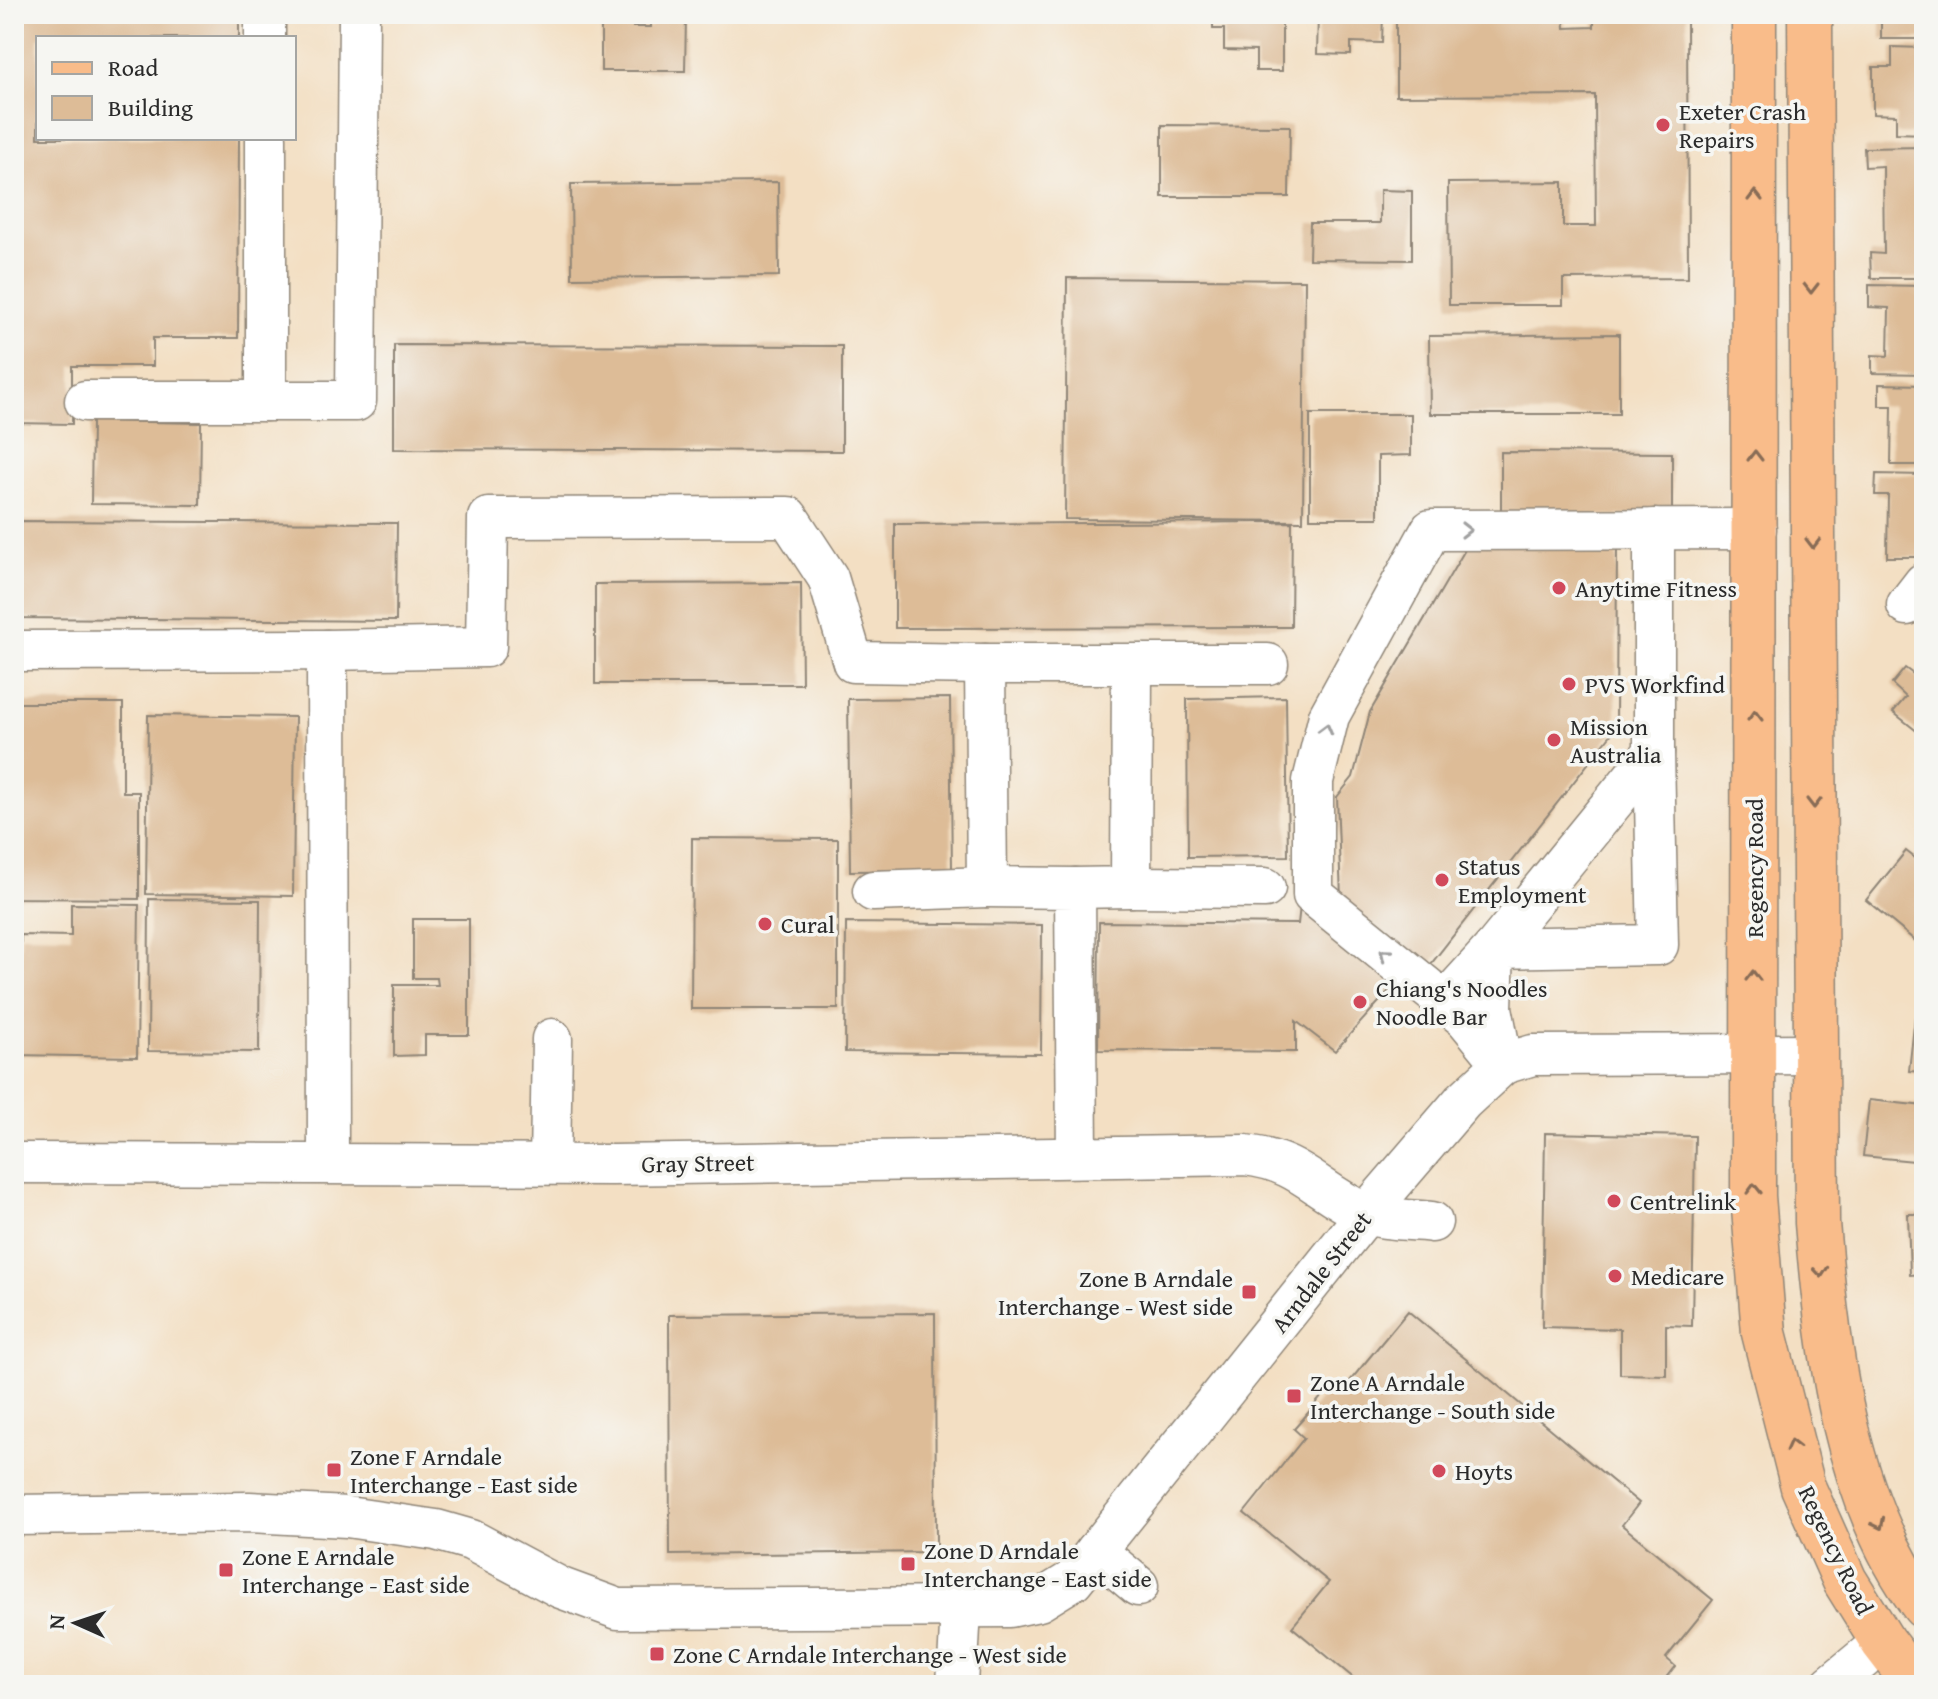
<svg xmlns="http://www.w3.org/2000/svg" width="1938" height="1699" font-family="'Gentium Book Plus',serif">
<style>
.building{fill:#ddbc97}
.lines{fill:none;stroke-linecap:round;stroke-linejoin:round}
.minor-casing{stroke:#8f8577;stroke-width:43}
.major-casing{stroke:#8f8577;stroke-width:47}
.minor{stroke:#fff;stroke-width:40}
.major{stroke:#f9bc8a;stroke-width:44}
.oneway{stroke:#886c56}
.oneway2{stroke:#a0a0a0}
.poi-dot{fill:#d1495b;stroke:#f6f6f2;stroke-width:3}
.labels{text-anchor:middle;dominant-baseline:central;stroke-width:7;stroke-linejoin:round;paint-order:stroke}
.poi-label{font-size:24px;fill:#2b2b2b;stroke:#f6f6f2;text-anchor:start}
.street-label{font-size:24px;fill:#2b2b2b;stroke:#f6f6f2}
</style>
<rect width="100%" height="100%" fill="#f6f6f2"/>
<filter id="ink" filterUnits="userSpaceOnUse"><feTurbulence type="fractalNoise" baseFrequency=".0125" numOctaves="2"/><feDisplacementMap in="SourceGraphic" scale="16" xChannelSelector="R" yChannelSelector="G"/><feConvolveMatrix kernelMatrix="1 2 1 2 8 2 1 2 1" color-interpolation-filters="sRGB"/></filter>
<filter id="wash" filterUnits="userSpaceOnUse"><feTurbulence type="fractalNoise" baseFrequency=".006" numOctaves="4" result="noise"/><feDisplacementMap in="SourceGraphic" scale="32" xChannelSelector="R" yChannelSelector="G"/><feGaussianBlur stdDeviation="1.8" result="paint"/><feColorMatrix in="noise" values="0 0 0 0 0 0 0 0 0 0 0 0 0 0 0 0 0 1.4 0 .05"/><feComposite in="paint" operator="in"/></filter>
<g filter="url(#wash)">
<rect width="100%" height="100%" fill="#f3dfc3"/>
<g id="blocks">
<!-- building -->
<g class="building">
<polygon points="14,14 239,14 239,38 38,38 38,138 239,138 238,338 153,338 153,366 72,366 72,424 14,423"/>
<polygon points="1213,14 1282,14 1282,71 1256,71 1256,51 1224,50 1224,29 1213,29"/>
<polygon points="1318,14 1383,14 1382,43 1351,42 1351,55 1317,54"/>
<polygon points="1396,14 1564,14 1565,28 1594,27 1594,14 1687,14 1688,278 1563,279 1563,305 1449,305 1448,183 1563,182 1563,226 1596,226 1595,95 1396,96"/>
<polygon points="1894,14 1924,14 1924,39 1881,39 1881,18 1894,18"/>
<polygon points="601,16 633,16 633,27 651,27 651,16 686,17 685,71 601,71"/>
<polygon points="1892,47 1924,48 1924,134 1896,133 1896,115 1873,114 1873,67 1892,67"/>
<polygon points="1162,125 1290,126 1289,197 1162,197"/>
<polygon points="1924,147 1924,278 1871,278 1870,253 1884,254 1883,166 1865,167 1864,148"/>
<polygon points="778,182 779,276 572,278 571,184"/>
<polygon points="1380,190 1412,191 1412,260 1309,259 1310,223 1380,223"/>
<polygon points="1067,278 1305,280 1303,521 1065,519"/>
<polygon points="1869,285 1924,286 1924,374 1872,373 1872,355 1888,356 1889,308 1869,307"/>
<polygon points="1619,334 1619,414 1430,414 1429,336"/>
<polygon points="394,345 842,346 842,451 394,449"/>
<polygon points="1879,384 1924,385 1924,465 1891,465 1892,406 1879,406"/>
<polygon points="1310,414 1411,414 1411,455 1378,456 1378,518 1310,518"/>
<polygon points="92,421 201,423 200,505 91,504"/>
<polygon points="1501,452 1672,453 1672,515 1501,516"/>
<polygon points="1876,474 1924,475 1924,557 1887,557 1888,495 1875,495"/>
<polygon points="14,521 397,523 396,621 14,618"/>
<polygon points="1292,522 1291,627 895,628 895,524"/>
<polygon points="1617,540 1616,728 1427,969 1341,897 1337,797 1353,777 1370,712 1469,543"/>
<polygon points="801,583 802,684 595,684 595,584"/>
<polygon points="1905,668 1924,682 1924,737 1893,712 1906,697 1892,684"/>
<polygon points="1286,697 1288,856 1188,857 1187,699"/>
<polygon points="950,698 952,870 850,871 848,699"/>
<polygon points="14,703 123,703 123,792 139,792 139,899 14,898"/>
<polygon points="148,715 295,717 293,896 146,894"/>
<polygon points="692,838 838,839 838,1009 691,1009"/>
<polygon points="1906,851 1919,861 1924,854 1924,948 1866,900"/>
<polygon points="149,899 260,900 259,1052 148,1051"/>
<polygon points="71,904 139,905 137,1057 14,1055 14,966 20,966 21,935 71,936"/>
<polygon points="1300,906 1395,984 1335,1051 1296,1021 1296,1052 1098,1050 1099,922 1298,924"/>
<polygon points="413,919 469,919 469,1035 425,1035 425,1055 394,1056 394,985 438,985 437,978 413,978"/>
<polygon points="846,923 1042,925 1041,1054 845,1052"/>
<polygon points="1915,1016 1924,1017 1924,1072 1909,1071"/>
<polygon points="1869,1100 1924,1106 1924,1162 1863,1156"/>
<polygon points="1545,1133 1695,1136 1692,1326 1666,1325 1666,1375 1620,1374 1620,1329 1542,1327"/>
<polygon points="1908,1214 1924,1214 1924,1274 1910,1275"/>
<polygon points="1408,1311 1639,1503 1622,1525 1713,1600 1666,1658 1675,1666 1660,1685 1362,1685 1292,1627 1329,1582 1244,1513 1304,1438 1294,1429 1303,1419 1331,1385 1340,1393"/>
<polygon points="935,1313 936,1552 670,1555 669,1315"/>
</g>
</g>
</g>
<g filter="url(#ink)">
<use href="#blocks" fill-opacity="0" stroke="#8f8577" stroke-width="2"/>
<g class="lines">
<defs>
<g id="minor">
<polyline points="265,14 265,38"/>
<polyline points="266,138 266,401"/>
<polyline points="85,401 356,401 359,14"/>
<polyline points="1907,605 1924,583"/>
<polyline points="327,650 486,647 488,518 788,517 828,578 853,662 985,664"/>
<polyline points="14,651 327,650 328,1163"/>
<polyline points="1131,887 1265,888"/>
<polyline points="1075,888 1131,887 1132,665"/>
<polyline points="873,891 987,887"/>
<polyline points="1444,1003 1494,948 1654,752 1654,529"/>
<polyline points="1502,1060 1492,1008 1494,948 1658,945 1654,752"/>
<polyline points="1503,1064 1466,1019 1313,895 1313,781 1329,716 1431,530 1756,529"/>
<polyline points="1077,1157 1075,888 987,887 985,664 1268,664"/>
<path d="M14,1163L613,1165L1245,1155C1300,1161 1317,1191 1363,1212C1382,1221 1411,1219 1432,1222"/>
<polyline points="550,1164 552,1039"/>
<polyline points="14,1515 249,1512 347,1517 436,1530 471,1540 561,1588 618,1609 1010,1607 1039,1601 1073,1580 1366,1214 1463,1101 1503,1064 1533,1055 1816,1054"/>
<polyline points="1096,1551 1138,1586"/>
<polyline points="957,1685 961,1608"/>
<polyline points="1831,1685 1883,1642"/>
</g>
<g id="major">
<polyline points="1754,14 1753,1196 1764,1333 1803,1487 1845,1581 1883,1642 1916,1685"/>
<path d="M1810,14L1817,1223C1827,1348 1845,1503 1924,1606"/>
</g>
</defs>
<!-- minor casing -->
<use href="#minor" class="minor-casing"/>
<!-- major casing -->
<use href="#major" class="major-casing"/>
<!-- minor -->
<use href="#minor" class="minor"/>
<!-- major -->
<use href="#major" class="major"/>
</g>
<!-- one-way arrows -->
<defs><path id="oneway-chevron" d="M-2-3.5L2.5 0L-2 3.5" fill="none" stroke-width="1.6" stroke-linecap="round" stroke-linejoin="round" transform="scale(2)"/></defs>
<g class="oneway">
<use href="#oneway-chevron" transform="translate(1755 196) rotate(-90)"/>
<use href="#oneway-chevron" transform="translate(1811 288) rotate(90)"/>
<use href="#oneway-chevron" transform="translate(1755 456) rotate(-90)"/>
<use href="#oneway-chevron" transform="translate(1813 543) rotate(90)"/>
<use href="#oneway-chevron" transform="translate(1755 716) rotate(-90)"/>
<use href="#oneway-chevron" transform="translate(1814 803) rotate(90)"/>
<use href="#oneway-chevron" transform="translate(1753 976) rotate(-90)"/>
<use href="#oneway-chevron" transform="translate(1754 1189) rotate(-91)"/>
<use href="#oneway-chevron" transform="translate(1821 1272) rotate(85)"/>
<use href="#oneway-chevron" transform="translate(1792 1445) rotate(-104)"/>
<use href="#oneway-chevron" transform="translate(1879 1524) rotate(64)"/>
</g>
<g class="oneway2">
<use href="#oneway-chevron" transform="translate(1466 530)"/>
<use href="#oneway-chevron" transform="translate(1326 729) rotate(-75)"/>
<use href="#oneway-chevron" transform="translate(1385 954) rotate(-141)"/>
</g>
</g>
<!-- markers -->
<g class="poi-dot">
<circle cx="1663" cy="125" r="8"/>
<circle cx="1559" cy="588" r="8"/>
<circle cx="1569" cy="684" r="8"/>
<circle cx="1554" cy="740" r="8"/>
<circle cx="1442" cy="880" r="8"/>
<circle cx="765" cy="924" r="8"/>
<circle cx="1360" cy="1002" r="8"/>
<circle cx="1614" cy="1201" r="8"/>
<circle cx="1615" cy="1276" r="8"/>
<rect x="1241" y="1284" width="16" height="16" rx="4"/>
<rect x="1286" y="1388" width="16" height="16" rx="4"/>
<rect x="326" y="1462" width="16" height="16" rx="4"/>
<circle cx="1439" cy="1471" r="8"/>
<rect x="900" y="1556" width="16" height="16" rx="4"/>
<rect x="218" y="1562" width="16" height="16" rx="4"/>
<rect x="649" y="1646" width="16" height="16" rx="4"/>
</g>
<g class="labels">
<!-- poi labels -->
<g class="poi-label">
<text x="1679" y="111">Exeter Crash<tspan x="1679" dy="28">Repairs</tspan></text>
<text x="1575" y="588">Anytime Fitness</text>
<text x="1585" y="684">PVS Workfind</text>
<text x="1570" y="726">Mission<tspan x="1570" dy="28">Australia</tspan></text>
<text x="1458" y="866">Status<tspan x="1458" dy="28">Employment</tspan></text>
<text x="781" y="924">Cural</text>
<text x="1376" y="988">Chiang's Noodles<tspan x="1376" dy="28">Noodle Bar</tspan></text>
<text x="1630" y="1201">Centrelink</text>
<text x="1631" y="1276">Medicare</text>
<text x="1233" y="1278" text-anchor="end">Zone B Arndale<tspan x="1233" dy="28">Interchange - West side</tspan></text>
<text x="1310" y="1382">Zone A Arndale<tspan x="1310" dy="28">Interchange - South side</tspan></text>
<text x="350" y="1456">Zone F Arndale<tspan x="350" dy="28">Interchange - East side</tspan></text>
<text x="1455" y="1471">Hoyts</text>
<text x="924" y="1550">Zone D Arndale<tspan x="924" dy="28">Interchange - East side</tspan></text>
<text x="242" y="1556">Zone E Arndale<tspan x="242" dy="28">Interchange - East side</tspan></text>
<text x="673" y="1654">Zone C Arndale Interchange - West side</text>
</g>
<!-- street labels -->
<g class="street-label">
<text transform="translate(1754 868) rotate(-90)">Regency Road</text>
<text transform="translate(698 1163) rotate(-1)">Gray Street</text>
<text transform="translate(1321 1272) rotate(-52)">Arndale Street</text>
<text transform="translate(1836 1550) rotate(64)">Regency Road</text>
</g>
</g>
<!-- margin -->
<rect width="1938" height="1699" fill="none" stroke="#f6f6f2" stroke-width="48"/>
<!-- legend -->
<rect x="36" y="36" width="260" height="104" fill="#f6f6f2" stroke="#a5a5a2" stroke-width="2"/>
<rect x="52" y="62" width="40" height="12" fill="#f9bc8a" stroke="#a5a5a2" stroke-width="2"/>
<text x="108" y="76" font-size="24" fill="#2b2b2b">Road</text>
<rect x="52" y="96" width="40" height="24" fill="#ddbc97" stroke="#a5a5a2" stroke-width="2"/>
<text x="108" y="116" font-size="24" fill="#2b2b2b">Building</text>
<!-- north arrow -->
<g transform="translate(76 1623) rotate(273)" stroke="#f6f6f2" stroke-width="6" paint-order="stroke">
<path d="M0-6L14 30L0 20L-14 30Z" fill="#2b2b2b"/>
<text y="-12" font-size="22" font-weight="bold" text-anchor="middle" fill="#2b2b2b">N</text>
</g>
</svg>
